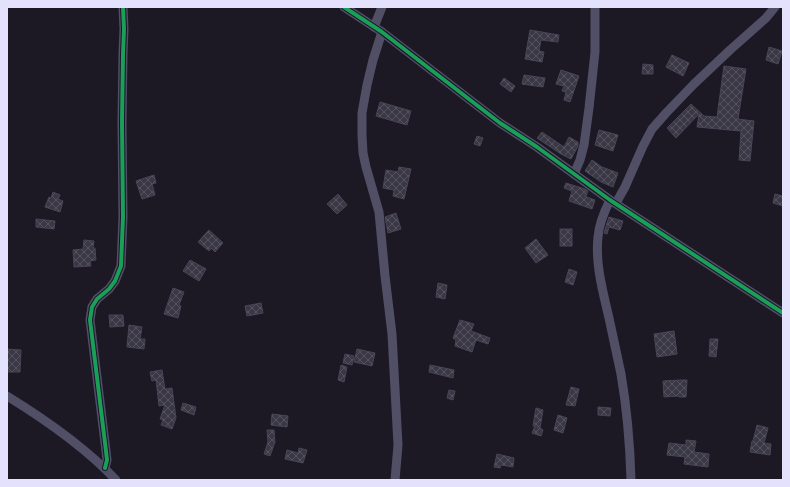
<svg xmlns="http://www.w3.org/2000/svg" width="790" height="487" font-family="'Sofia Sans Condensed',sans-serif">
<style>
.building{fill:url(#building-cross-hatch);stroke:#494557}
.lines{fill:none;stroke-linecap:round;stroke-linejoin:round}
.minor{stroke:#514f65;stroke-width:9}
.cycleway-casing{stroke:#18142a;stroke-width:6}
.cycleway{stroke:#1a9f57;stroke-width:4}
</style>
<defs>
<pattern id="building-cross-hatch" width="8" height="8" patternUnits="userSpaceOnUse"><rect width="8" height="8" fill="#3b3846"/><path d="M0 0l8 8M0 8l8-8" fill="none" stroke="#575462"/></pattern>
</defs>
<rect width="100%" height="100%" fill="#1c1925"/>
<!-- building -->
<g class="building">
<polygon points="530,30 559,35 558,42 541,40 539,51 544,52 542,62 525,59"/>
<polygon points="769,47 782,51 778,64 766,60"/>
<polygon points="672,55 689,63 683,76 666,67"/>
<polygon points="643,64 653,65 653,74 642,74"/>
<polygon points="724,66 746,69 738,119 754,121 750,161 739,160 741,131 697,127 699,114 676,138 667,128 691,104 704,116 717,117"/>
<polygon points="561,70 579,76 570,102 564,100 566,92 562,91 564,86 556,84"/>
<polygon points="524,75 545,78 543,87 522,84"/>
<polygon points="504,78 515,86 511,92 500,84"/>
<polygon points="380,102 411,111 407,125 376,116"/>
<polygon points="599,130 618,135 613,151 595,145"/>
<polygon points="542,132 564,147 569,137 578,142 578,146 571,159 561,154 537,138"/>
<polygon points="477,136 483,138 480,146 474,144"/>
<polygon points="592,160 602,167 618,173 613,187 601,182 585,171"/>
<polygon points="399,167 411,169 404,199 393,196 394,190 383,188 386,170 398,172"/>
<polygon points="154,175 156,183 152,184 155,195 142,199 136,181"/>
<polygon points="566,183 585,189 588,191 586,196 584,195 584,196 595,200 592,209 569,201 572,191 564,188"/>
<polygon points="53,192 60,195 58,199 63,201 60,212 45,207 49,197 51,198"/>
<polygon points="338,194 347,205 337,214 327,204"/>
<polygon points="775,194 783,196 783,206 773,203"/>
<polygon points="396,213 401,229 388,233 387,228 385,217"/>
<polygon points="609,217 623,221 620,230 609,227 607,234 604,233"/>
<polygon points="36,219 55,221 54,229 36,227"/>
<rect x="560" y="229" width="12" height="17"/>
<polygon points="209,230 223,243 215,252 211,248 209,251 198,242"/>
<polygon points="536,239 548,255 536,263 525,248"/>
<polygon points="84,240 94,241 93,248 95,248 96,260 90,261 91,266 74,267 73,250 83,249"/>
<polygon points="190,260 206,269 199,281 183,271"/>
<polygon points="569,269 577,272 573,285 565,282"/>
<polygon points="438,283 447,285 445,299 436,297"/>
<polygon points="173,288 184,292 179,305 181,306 178,318 164,314"/>
<polygon points="261,303 263,313 247,316 245,306"/>
<polygon points="109,315 123,315 124,326 110,327"/>
<polygon points="460,320 474,324 471,331 490,338 488,344 476,340 472,352 455,346 456,340 453,338"/>
<polygon points="129,325 142,327 140,339 145,339 144,349 127,347"/>
<polygon points="674,331 677,354 657,357 654,334"/>
<polygon points="710,339 718,339 716,357 709,356"/>
<polygon points="7,349 21,350 20,372 7,372"/>
<polygon points="357,349 375,353 372,366 354,362"/>
<polygon points="345,354 354,356 352,365 343,363"/>
<polygon points="341,365 347,367 344,382 338,380"/>
<polygon points="430,365 454,370 453,378 429,372"/>
<polygon points="162,370 165,389 172,388 176,418 172,429 161,425 163,420 160,419 165,405 159,406 156,380 152,381 150,372"/>
<polygon points="680,380 687,380 686,397 679,397 679,396 664,397 663,381"/>
<polygon points="571,387 579,389 575,406 566,405"/>
<polygon points="449,390 455,391 453,400 447,398"/>
<polygon points="183,403 196,407 194,415 181,410"/>
<polygon points="598,407 611,408 610,416 598,415"/>
<polygon points="536,408 543,410 540,428 543,430 541,436 532,433 535,426 533,426"/>
<polygon points="272,414 288,416 287,427 271,425"/>
<polygon points="558,415 567,418 563,433 554,430"/>
<polygon points="757,425 768,428 764,443 771,444 770,455 750,452 752,441 753,441"/>
<polygon points="267,430 274,430 275,442 270,456 264,454 268,442"/>
<polygon points="686,440 696,441 694,452 709,454 708,467 684,464 685,457 667,455 669,443 686,445"/>
<polygon points="299,448 307,450 303,463 285,459 287,450 298,453"/>
<polygon points="497,454 514,458 513,467 501,465 500,468 494,467"/>
</g>
<g class="lines">
<!-- minor -->
<g class="minor">
<polyline points="344,7 382,32 500,123 537,147 610,200 783,313"/>
<polyline points="374,27 382,7"/>
<polyline points="382,32 373,60 367,85 362,113 362,135 363,153 366,167 379,212 385,276 392,334 398,445 395,480"/>
<polyline points="574,174 580,160 584,145 589,108 595,52 595,7"/>
<path d="M610,200C604,212 599,224 598,237C595,264 603,292 609,318C613,337 617,355 621,374C627,409 630,445 631,480"/>
<polyline points="616,203 625,187 643,146 652,129 667,112 694,84 730,50 766,18 775,7"/>
<path d="M7,396C46,420 85,447 116,480"/>
<polyline points="105,468 107,460 106,451 90,320 92,307 97,299 109,289 115,281 121,266 123,217 122,122 123,54 124,29 123,7"/>
</g>
<defs>
<g id="cycleway">
<polyline points="344,7 382,32 500,123 537,147 610,200 783,313"/>
<polyline points="105,468 107,460 106,451 90,320 92,307 97,299 109,289 115,281 121,266 123,217 122,122 123,54 124,29 123,7"/>
</g>
</defs>
<!-- cycleway casing -->
<use href="#cycleway" class="cycleway-casing"/>
<!-- cycleway -->
<use href="#cycleway" class="cycleway"/>
</g>
<!-- border -->
<rect width="790" height="487" fill="none" stroke="#e3e1fc" stroke-width="16"/>
</svg>
